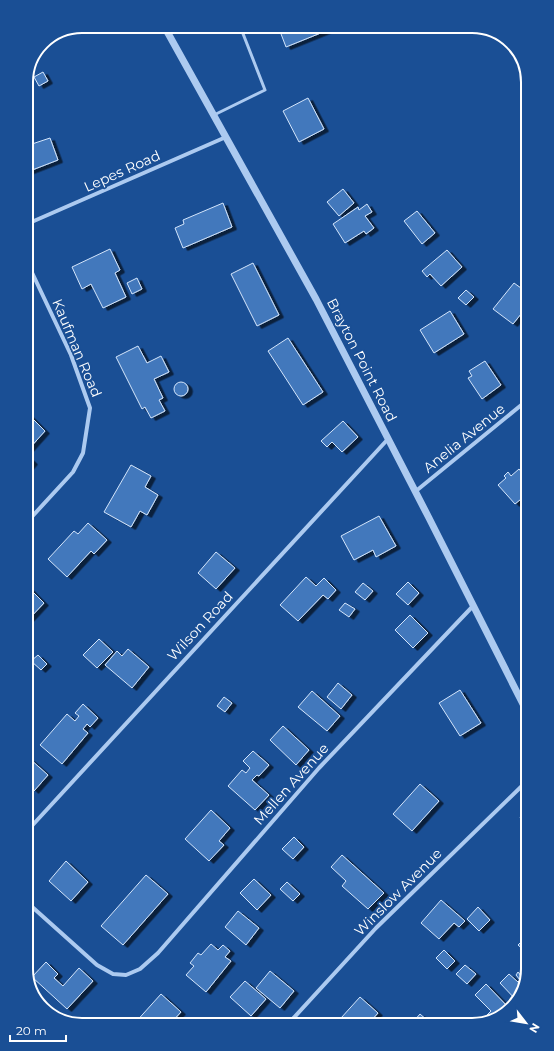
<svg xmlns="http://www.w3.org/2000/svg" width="554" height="1051" font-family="Montserrat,sans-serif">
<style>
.building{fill:#4378bc;stroke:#d3e5fb;filter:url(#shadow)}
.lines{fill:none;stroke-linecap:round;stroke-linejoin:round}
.service{stroke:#accaf0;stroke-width:3}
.minor{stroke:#accaf0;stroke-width:4}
.tertiary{stroke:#accaf0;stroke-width:7}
.labels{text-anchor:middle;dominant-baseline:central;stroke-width:3.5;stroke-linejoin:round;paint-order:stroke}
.street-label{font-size:14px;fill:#fff;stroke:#1a4f95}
.rim{fill:none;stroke:#fff;stroke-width:2}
</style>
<defs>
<filter id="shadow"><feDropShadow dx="4.5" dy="2.5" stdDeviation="0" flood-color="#0009"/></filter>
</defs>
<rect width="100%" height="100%" fill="#1a4f95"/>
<!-- building -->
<g class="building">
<polygon points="278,26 338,26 286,47"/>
<polygon points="43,72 48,81 39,86 34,77"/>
<polygon points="308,98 324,129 299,142 283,111"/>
<polygon points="50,138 58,160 27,172 26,146"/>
<polygon points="343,189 354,203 339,216 327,202"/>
<polygon points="223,203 232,227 183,248 175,228 184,224 183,220"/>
<polygon points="367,204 372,212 365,216 374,228 366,234 364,231 345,243 333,224 358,207 359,210"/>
<polygon points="417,211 435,233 422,244 404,221"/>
<polygon points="110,249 120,270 115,273 126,297 103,308 91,284 82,289 72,267"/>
<polygon points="447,250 462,267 441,286 430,274 427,277 422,271"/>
<polygon points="253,263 279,315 257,326 231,274"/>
<polygon points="137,278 142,289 132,294 127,283"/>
<polygon points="514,283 525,291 525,309 513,324 493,309"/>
<polygon points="466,290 474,297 466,305 458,298"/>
<polygon points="450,311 464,334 434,353 420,330"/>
<polygon points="288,338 323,392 303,405 268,351"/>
<polygon points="138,346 147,363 161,356 169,372 154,379 163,398 159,400 165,411 151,418 145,407 142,409 116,357"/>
<polygon points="485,361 501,385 482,399 468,378 472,376 469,371"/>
<circle cx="181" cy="389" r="7"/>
<polygon points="29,415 45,431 28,450 28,417"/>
<polygon points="343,421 358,437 342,452 332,442 327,447 321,441"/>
<polygon points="28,457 33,462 28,468"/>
<polygon points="131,465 151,476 145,487 158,495 147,515 140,511 131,527 104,512"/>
<polygon points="519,469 523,474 526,472 526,495 515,504 498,485 506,478 504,476 508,472 511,476"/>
<polygon points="379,516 396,546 376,557 373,550 354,560 341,536"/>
<polygon points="88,523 107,540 94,554 91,551 67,577 48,559 74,531 78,534"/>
<polygon points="216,552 235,568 216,589 198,573"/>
<polygon points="306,577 316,586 324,578 336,590 328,599 323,595 298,621 280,605"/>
<polygon points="408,582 419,593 408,605 396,594"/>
<polygon points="363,583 373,591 365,600 355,592"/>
<polygon points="28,587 44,603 29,619"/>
<polygon points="345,603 355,609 349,617 339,610"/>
<polygon points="410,615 428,633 413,648 395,630"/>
<polygon points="99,639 113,652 97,668 83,655"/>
<polygon points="128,649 149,667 132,688 105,665 117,651 122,656"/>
<polygon points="38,655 47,664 41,670 31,661"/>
<polygon points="338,683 352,695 341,709 327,697"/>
<polygon points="460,690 481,723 460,736 439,703"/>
<polygon points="312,691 340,716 327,731 298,707"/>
<polygon points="224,697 232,703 225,712 217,706"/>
<polygon points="83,704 98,718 90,727 87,724 83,729 88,733 62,764 40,745 67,714 75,721 79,716 75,713"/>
<polygon points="283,726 309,750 296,765 270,740"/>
<polygon points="253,751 269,765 259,776 257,775 252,780 269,795 255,810 228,786 242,770 246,773 250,768 243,761"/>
<polygon points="30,759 48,775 34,791 29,786"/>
<polygon points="420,784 439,801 412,831 393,814"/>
<polygon points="211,810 230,828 219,841 224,845 209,861 185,839"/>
<polygon points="527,813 527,830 520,817"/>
<polygon points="294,837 304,847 293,859 282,849"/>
<polygon points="342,855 384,893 368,909 342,886 346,881 331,867"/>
<polygon points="66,861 88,882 71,901 49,881"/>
<polygon points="146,875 168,894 123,945 101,926"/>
<polygon points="254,879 271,895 257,910 240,893"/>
<polygon points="287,882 300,894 293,901 280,889"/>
<polygon points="441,900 465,921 459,927 454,923 439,939 421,923"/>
<polygon points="478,907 490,920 479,931 467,919"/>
<polygon points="238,911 259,928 246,945 225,927"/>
<polygon points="528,935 528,954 518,945"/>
<polygon points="211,944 218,950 223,945 230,951 225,957 231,961 206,992 186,975 194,966 190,963 198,953 201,955"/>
<polygon points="444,950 455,961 447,969 436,958"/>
<polygon points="46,962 58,974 54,978 63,986 79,968 93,981 67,1009 32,977"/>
<polygon points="465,965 476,974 467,984 456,974"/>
<polygon points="270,971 294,991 280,1008 256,988"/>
<polygon points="518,972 522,977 527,972 517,1001 500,983 509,974 518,982 520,980 516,975"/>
<polygon points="245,981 266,999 251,1016 230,997"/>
<polygon points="486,984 509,1008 493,1021 481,1021 491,1011 475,995"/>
<polygon points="161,994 181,1012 170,1024 134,1024"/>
<polygon points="360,997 378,1013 370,1022 346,1022 341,1018"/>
<polygon points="420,1014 428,1021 413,1022"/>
</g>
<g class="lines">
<!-- service -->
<g class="service">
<polyline points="168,33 182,26"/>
<polyline points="214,115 265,90 240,26"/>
</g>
<!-- minor -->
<g class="minor">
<polyline points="27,224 226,137"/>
<polyline points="27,262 71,355 90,408 83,453 73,472 28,521"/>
<polyline points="416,491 525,402"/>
<polyline points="29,829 388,439"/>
<polyline points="30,905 97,965 113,974 126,975 140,969 158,953 319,768 473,606"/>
<polyline points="289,1023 376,928 527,781"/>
</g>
<!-- tertiary -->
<polyline class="tertiary" points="164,26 316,299 429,518 527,712"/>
</g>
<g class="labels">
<!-- street labels -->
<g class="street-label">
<text transform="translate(122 171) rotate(-24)">Lepes Road</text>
<text transform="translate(77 348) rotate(67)">Kaufman Road</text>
<text transform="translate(362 360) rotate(63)">Brayton Point Road</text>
<text transform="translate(464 438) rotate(-39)">Anelia Avenue</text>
<text transform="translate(200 626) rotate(-47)">Wilson Road</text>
<text transform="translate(291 784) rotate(-48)">Mellen Avenue</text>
<text transform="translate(398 892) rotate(-45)">Winslow Avenue</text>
</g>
</g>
<!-- crop -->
<path d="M0 0H554V1051H0ZM82 33H472A49 49 0 0 1 521 82V969A49 49 0 0 1 472 1018H82A49 49 0 0 1 33 969V82A49 49 0 0 1 82 33Z" fill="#1a4f95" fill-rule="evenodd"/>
<path class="rim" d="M82 33H472A49 49 0 0 1 521 82V969A49 49 0 0 1 472 1018H82A49 49 0 0 1 33 969V82A49 49 0 0 1 82 33Z"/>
<!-- north arrow -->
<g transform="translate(526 1023) rotate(121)" stroke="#1a4f95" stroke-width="3" paint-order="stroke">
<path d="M0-3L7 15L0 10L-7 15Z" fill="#ffffff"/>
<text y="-6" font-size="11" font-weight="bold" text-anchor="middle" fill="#ffffff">N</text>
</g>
<!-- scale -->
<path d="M10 1035v6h56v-6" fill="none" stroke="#ffffff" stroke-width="2"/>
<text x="16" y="1035" font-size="12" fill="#ffffff" stroke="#1a4f95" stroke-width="3" paint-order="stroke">20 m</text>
</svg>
